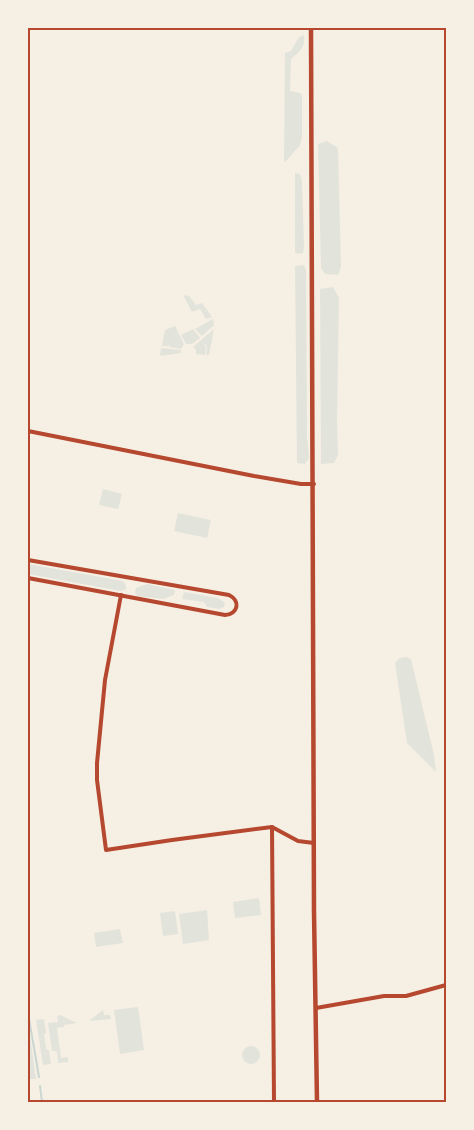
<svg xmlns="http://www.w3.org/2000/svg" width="474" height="1130" font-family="Barlow,sans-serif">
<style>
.green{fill:#e2e4dc}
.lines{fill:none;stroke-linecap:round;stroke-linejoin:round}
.stream{stroke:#c9d6d2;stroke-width:2}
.minor{stroke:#b5482f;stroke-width:4}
.tertiary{stroke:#b5482f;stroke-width:4.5}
.neatline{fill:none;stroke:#b5482f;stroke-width:2}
</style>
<rect width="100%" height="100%" fill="#f6efe4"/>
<!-- green -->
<g class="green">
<path d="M304,35C306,47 299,52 291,59L290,91L300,93L302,95V138L299,147C293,151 291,158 284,162L285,53L291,51L299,37Z"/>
<polygon points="327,141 338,148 341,267 338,275 325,274 321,268 318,144"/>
<polygon points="295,173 300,174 302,181 304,247 303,253 299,254 295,253"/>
<polygon points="304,265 306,270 307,437 309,458 305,464 297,463 295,266"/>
<polygon points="333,287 339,298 337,422 338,455 334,463 321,464 320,289"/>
<polygon points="183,295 189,296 196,305 202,303 212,317 206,319 200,309 192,312"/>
<polygon points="213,319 214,325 202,336 195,329"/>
<polygon points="175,326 184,344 181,349 170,347 168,345 168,346 162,346 165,330"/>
<polygon points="193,329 200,338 192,344 186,344 181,335"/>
<polygon points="214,329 209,355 206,355 207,346 203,343 206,347 205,355 196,354 196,350 193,347"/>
<polygon points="161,348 181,350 181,353 160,356"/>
<polygon points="103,489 122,494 118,509 99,505"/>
<polygon points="178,513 211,520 207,538 174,531"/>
<polygon points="28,564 123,581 126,586 126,589 121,591 28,574"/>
<polygon points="147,584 175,590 174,595 163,599 137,596 135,592 136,588"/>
<polygon points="184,592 218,598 225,603 224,607 219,609 207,607 204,602 182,599"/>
<polygon points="406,657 411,659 434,755 436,772 407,743 395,663 400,658"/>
<polygon points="259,898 261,915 235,918 233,902"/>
<polygon points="207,910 209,940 183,944 179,914"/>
<polygon points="175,911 178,934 163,936 160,913"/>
<polygon points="120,929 123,943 96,947 94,933"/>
<polygon points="138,1007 144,1050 120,1054 114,1010"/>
<polygon points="103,1010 104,1015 110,1015 111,1019 89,1021"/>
<polygon points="60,1015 77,1023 64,1025 64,1027 57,1028 61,1058 68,1057 68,1062 58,1063 57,1051 52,1051 48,1023 58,1022 57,1016"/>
<polygon points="44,1019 46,1033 44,1034 46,1049 49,1050 51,1064 43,1065 36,1020"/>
<polygon points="28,1022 36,1079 28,1079"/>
<circle cx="251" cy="1055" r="9"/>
</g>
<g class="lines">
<!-- stream -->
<g class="stream">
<polyline points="28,1013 39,1077"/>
<polyline points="40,1086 42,1102"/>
</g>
<!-- minor -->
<g class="minor">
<polyline points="28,431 254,476 301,484 314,484"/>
<path d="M28,560L229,595C241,601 238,614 225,615L28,578"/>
<polyline points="121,595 105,680 97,763 97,780 106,850 172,840 272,827 298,841 314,843"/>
<polyline points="272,827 274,1102"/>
<polyline points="316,1008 384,996 406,996 446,985"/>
</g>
<!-- tertiary -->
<polyline class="tertiary" points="311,28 314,912 317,1102"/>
</g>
<!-- border -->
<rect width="474" height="1130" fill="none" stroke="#f6efe4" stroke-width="58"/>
<rect x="29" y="29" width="416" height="1072" class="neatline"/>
</svg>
